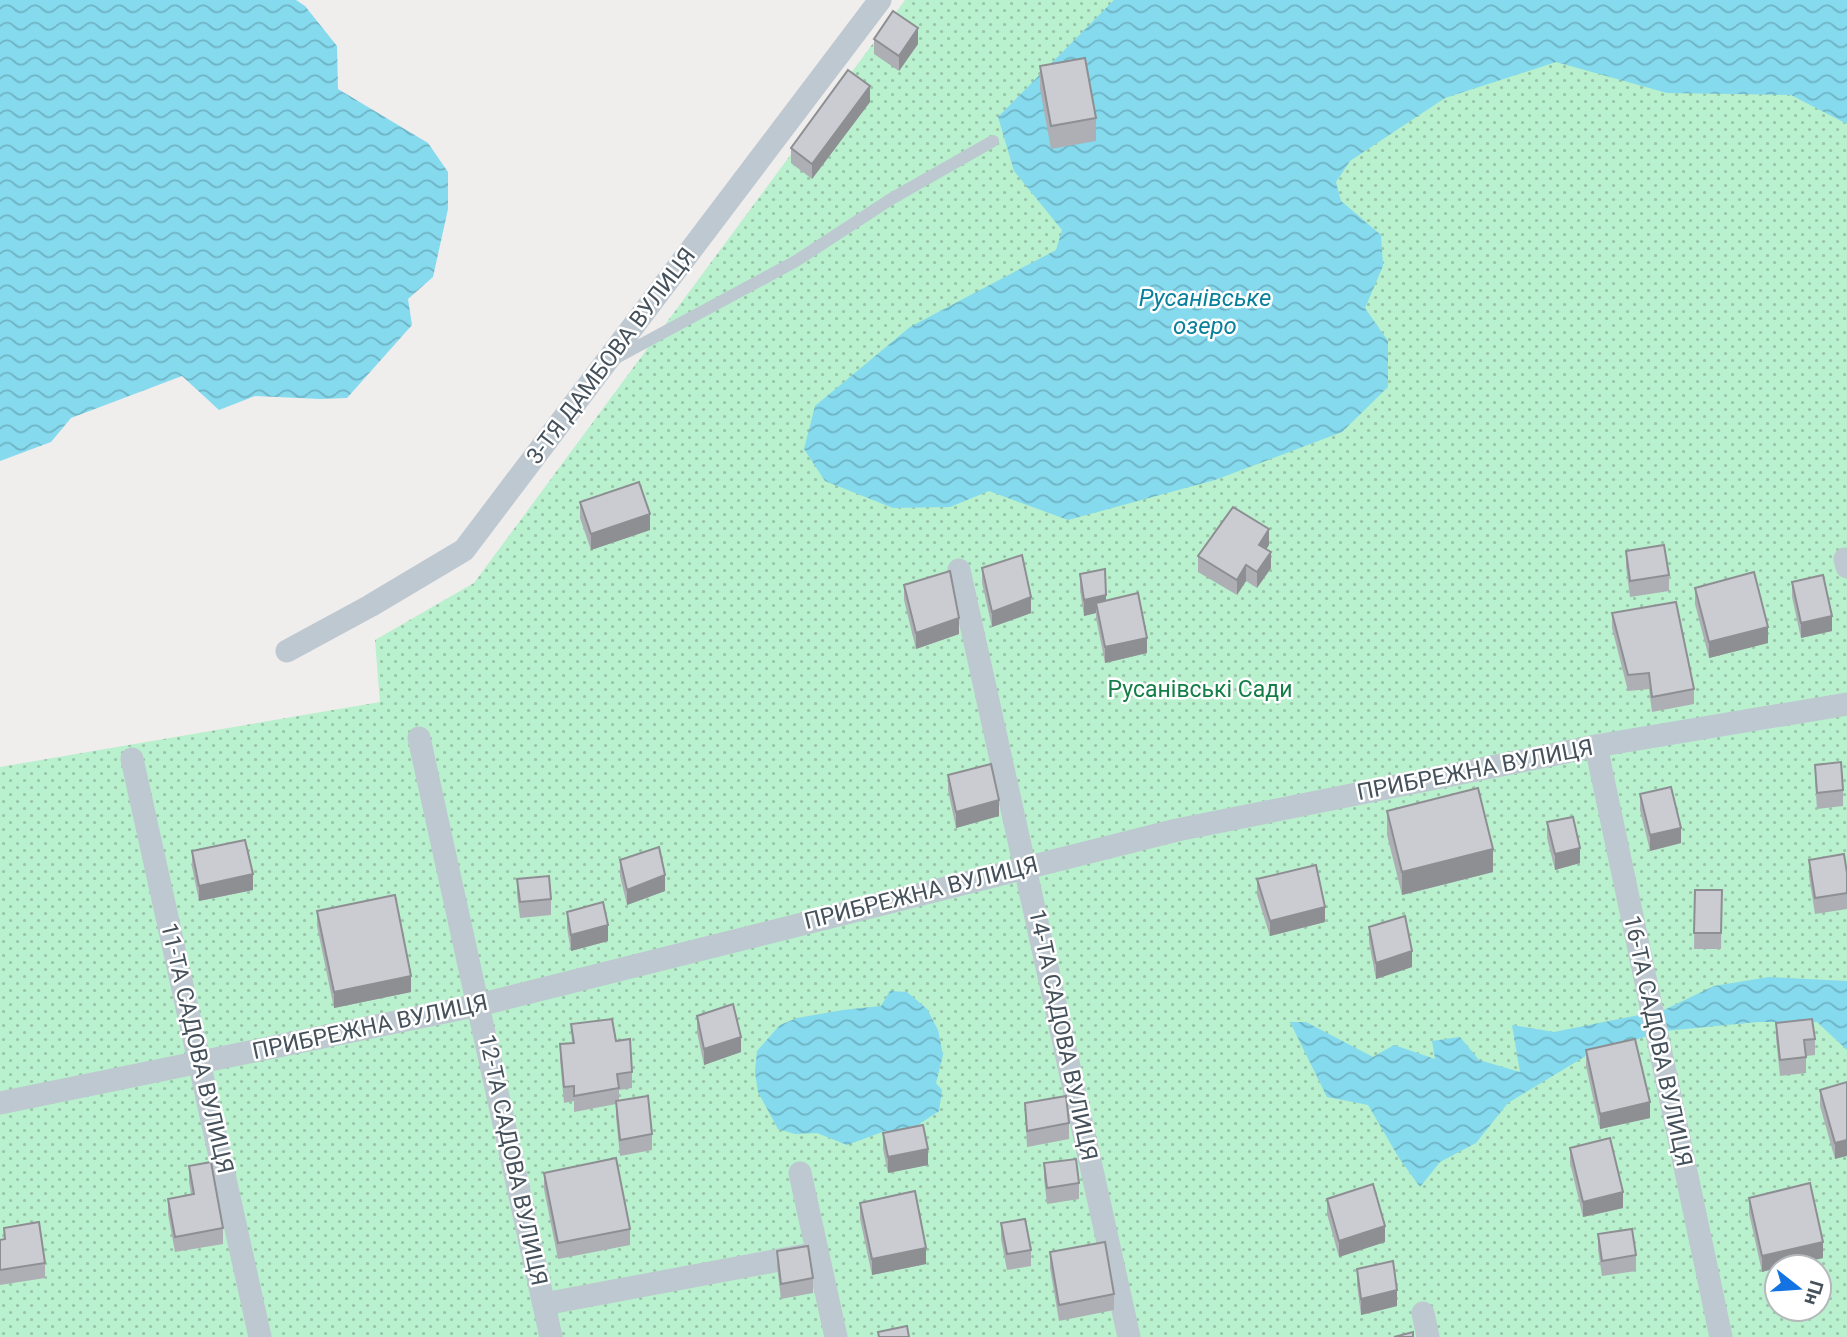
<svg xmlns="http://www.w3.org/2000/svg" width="1847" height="1337" font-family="Roboto,sans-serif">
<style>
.garden{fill:url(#garden-dots);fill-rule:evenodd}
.water{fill:url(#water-waves)}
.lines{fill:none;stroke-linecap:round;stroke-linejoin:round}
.lane{stroke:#bdc8d0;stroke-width:12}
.street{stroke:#bdc8d0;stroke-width:23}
.wall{fill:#aeafb5}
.shaded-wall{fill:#8d8f93}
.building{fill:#caccd2;stroke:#8d8f93;stroke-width:2}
.labels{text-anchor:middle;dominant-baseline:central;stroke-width:5;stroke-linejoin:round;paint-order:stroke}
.street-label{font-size:23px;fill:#45515b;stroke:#fff}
.park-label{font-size:23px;fill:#147e47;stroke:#fff}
.water-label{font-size:24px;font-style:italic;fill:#09809c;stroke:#fff}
</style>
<defs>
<pattern id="garden-dots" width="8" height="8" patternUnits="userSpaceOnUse" patternTransform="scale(1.75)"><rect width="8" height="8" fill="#b9f0cd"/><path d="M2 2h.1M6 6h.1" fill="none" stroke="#98c5a9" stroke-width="1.8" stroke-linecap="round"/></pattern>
<pattern id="water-waves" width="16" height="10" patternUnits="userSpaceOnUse" patternTransform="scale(1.75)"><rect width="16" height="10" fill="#85daee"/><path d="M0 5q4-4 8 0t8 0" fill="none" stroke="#6fb3c4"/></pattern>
</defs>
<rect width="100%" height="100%" fill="#f0eded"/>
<!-- garden -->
<path class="garden" d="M905,0H1847V1337H0V767L380,702L375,640L474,583ZM1777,1267H1819V1309H1777Z"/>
<!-- water -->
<g class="water">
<polygon points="0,0 296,0 305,6 337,46 338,89 428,143 448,172 448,209 433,277 408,299 412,325 347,398 320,399 255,396 219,410 182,376 71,418 51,442 0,461"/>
<polygon points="1114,0 1847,0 1847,124 1791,95 1667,93 1556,62 1445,98 1350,161 1336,182 1341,201 1381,235 1383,266 1365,308 1388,341 1388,387 1342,432 1215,480 1068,520 989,491 950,507 893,508 825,481 804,449 815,406 910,327 1056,250 1062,230 1014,171 998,117"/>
<polygon points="1769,977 1847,981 1847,1050 1817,1022 1758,1022 1664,1031 1589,1054 1508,1103 1476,1143 1440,1162 1420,1187 1399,1158 1368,1105 1327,1097 1290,1022 1306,1022 1373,1057 1394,1045 1435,1059 1432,1041 1460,1037 1479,1060 1520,1072 1512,1025 1554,1032 1664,1010 1714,986"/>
<polygon points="890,991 907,992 927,1009 938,1030 943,1055 936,1083 942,1090 939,1111 912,1129 898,1135 885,1131 847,1145 817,1133 795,1134 778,1129 758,1092 755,1072 757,1051 780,1025 797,1018 843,1010 881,1006"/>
</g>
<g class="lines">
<!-- lane -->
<polyline class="lane" points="616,358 796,261 891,199 993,141"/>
<!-- street -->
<g class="street">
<polyline points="1845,559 1847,567"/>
<polyline points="959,570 1129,1337"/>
<polyline points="287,651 370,606 464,550 880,0"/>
<polyline points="419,738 551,1337"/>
<polyline points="1596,746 1721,1337"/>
<polyline points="132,759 260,1337"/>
<polyline points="0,1103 479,1005 1177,830 1596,746 1847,704"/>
<polyline points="800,1173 836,1337"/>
<polyline points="544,1304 817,1253"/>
<polyline points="1423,1313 1428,1337"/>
</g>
</g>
<!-- wall -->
<g class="wall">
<polygon points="874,39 918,44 899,71 874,54"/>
<polygon points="1040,66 1096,118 1096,141 1051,149 1040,89"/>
<polygon points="870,102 812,179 791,163 791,148"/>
<polygon points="580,502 650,530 591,550 580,518"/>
<polygon points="1269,545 1266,549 1271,568 1257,588 1246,581 1237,595 1198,572 1198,556"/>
<polygon points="1626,551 1669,575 1669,591 1630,597 1626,567"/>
<polygon points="982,568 1031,613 992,627 982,583"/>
<polygon points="1080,574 1106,600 1147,653 1105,663 1096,618 1096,613 1084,616 1080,590"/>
<polygon points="1792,582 1832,631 1801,638 1792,597"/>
<polygon points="904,585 959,634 916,649 904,600"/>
<polygon points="1695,588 1768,643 1709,658 1695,604"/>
<polygon points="1612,613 1694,689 1694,704 1652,712 1649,689 1628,691 1612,628"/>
<polygon points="1815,765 1843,790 1843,806 1817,809 1815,780"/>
<polygon points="948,775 999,816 956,828 948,790"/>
<polygon points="1640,794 1681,843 1650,851 1640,810"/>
<polygon points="1387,811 1493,872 1402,895 1387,835"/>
<polygon points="1547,822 1580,863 1555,870 1547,838"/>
<polygon points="192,851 253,890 199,901 192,867"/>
<polygon points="620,860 665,891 627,905 620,876"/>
<polygon points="1809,860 1847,873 1847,909 1815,914 1809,876"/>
<polygon points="517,879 551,899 551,915 520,918 517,895"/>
<polygon points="1257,879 1325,922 1270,936 1257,895"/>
<polygon points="1695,890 1722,890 1721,949 1694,949"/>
<polygon points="317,911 411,992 334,1008 317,926"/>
<polygon points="567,912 608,941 571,951 567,928"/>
<polygon points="1369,927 1412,967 1376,979 1369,942"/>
<polygon points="697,1016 741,1052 704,1065 697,1032"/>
<polygon points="1776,1023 1815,1039 1815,1055 1806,1056 1806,1073 1780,1076 1776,1038"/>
<polygon points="571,1024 616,1041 632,1072 632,1088 619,1090 619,1101 652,1134 652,1150 620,1156 616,1117 616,1104 574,1112 574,1101 564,1103 560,1060 560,1044 572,1043"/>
<polygon points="1586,1050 1650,1118 1600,1129 1586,1066"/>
<polygon points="1847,1082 1835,1159 1820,1106 1820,1090"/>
<polygon points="1025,1103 1069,1123 1069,1139 1027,1147"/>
<polygon points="883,1133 928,1165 888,1173 883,1149"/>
<polygon points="1570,1148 1623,1208 1583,1217 1570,1163"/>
<polygon points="1044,1163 1079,1183 1079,1199 1047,1204 1044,1179"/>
<polygon points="189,1166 223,1228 223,1244 175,1252 168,1214 168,1199 191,1194 189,1182"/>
<polygon points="544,1173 630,1229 630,1245 558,1259 544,1189"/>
<polygon points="1749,1198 1823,1258 1783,1267 1777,1267 1762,1272 1749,1213"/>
<polygon points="1327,1199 1385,1242 1339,1257 1327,1214"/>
<polygon points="860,1203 926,1264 872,1275 860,1219"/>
<polygon points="1001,1223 1031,1250 1031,1266 1007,1270 1001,1239"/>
<polygon points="4,1228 45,1263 45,1278 0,1285 0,1240 4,1239"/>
<polygon points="1598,1234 1636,1255 1636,1271 1602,1276 1598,1250"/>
<polygon points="777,1251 813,1278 813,1293 781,1299 777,1266"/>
<polygon points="1050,1252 1114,1294 1114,1310 1059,1321 1050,1268"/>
<polygon points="1357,1269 1397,1306 1361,1315 1357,1285"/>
</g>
<!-- shaded-wall -->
<g class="shaded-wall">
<polygon points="918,28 918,44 899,71 899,56"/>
<polygon points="870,86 870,102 812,179 812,164"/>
<polygon points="650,514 650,530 591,550 591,534"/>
<polygon points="1269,529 1269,545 1259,561 1259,545"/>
<polygon points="1271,552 1271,568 1257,588 1257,572"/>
<polygon points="1246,565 1246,581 1237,595 1237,580"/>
<polygon points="1106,595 1106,610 1096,603 1096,613 1084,616 1084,600"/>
<polygon points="1031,597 1031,613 992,627 992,612"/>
<polygon points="1832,616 1832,631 1801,638 1801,623"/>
<polygon points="959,618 959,634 916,649 916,633"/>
<polygon points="1768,627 1768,643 1709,658 1709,642"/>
<polygon points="1147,638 1147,653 1105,663 1105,647"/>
<polygon points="999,800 999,816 956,828 956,812"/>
<polygon points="1681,828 1681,843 1650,851 1650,835"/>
<polygon points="1580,848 1580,863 1555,870 1555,854"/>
<polygon points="1493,849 1493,872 1402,895 1402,872"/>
<polygon points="253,874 253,890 199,901 199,886"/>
<polygon points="665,875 665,891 627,905 627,890"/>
<polygon points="1325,907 1325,922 1270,936 1270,921"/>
<polygon points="608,925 608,941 571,951 571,935"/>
<polygon points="1412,951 1412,967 1376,979 1376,963"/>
<polygon points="411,976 411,992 334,1008 334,992"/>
<polygon points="741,1037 741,1052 704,1065 704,1049"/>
<polygon points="1650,1102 1650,1118 1600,1129 1600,1114"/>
<polygon points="1847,1140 1847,1156 1835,1159 1835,1143"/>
<polygon points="928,1149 928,1165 888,1173 888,1157"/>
<polygon points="1623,1192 1623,1208 1583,1217 1583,1202"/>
<polygon points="1385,1226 1385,1242 1339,1257 1339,1241"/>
<polygon points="1823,1242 1823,1258 1783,1267 1777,1267 1777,1268 1762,1272 1762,1256"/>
<polygon points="926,1248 926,1264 872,1275 872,1259"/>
<polygon points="1397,1290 1397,1306 1361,1315 1361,1299"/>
</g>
<!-- building -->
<g class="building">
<polygon points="893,11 918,28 899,56 874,39"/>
<polygon points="1085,58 1096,118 1051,126 1040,66"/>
<polygon points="848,70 870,86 812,164 791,148"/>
<polygon points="639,482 650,514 591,534 580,502"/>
<polygon points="1233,507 1269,529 1259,545 1271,552 1257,572 1246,565 1237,580 1198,556"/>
<polygon points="1664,545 1669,575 1630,581 1626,551"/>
<polygon points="1022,555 1031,597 992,612 982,568"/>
<polygon points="1105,569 1106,595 1084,600 1080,574"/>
<polygon points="950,571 959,618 916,633 904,585"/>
<polygon points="1754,572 1768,627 1709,642 1695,588"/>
<polygon points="1823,575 1832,616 1801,623 1792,582"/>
<polygon points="1138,593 1147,638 1105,647 1096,603"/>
<polygon points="1676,602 1694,689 1652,697 1649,673 1628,675 1612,613"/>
<polygon points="1841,762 1843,790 1817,793 1815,765"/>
<polygon points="991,764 999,800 956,812 948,775"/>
<polygon points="1671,787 1681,828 1650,835 1640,794"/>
<polygon points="1478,788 1493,849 1402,872 1387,811"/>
<polygon points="1573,817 1580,848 1555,854 1547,822"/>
<polygon points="245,840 253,874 199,886 192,851"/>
<polygon points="659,847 665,875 627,890 620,860"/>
<polygon points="1844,854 1847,873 1847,893 1815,898 1809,860"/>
<polygon points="1316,865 1325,907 1270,921 1257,879"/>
<polygon points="549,876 551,899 520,902 517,879"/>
<polygon points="1695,890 1722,890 1721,933 1694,933"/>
<polygon points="395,895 411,976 334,992 317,911"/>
<polygon points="603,902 608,925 571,935 567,912"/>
<polygon points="1405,916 1412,951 1376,963 1369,927"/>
<polygon points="733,1004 741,1037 704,1049 697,1016"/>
<polygon points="612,1019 616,1041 630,1039 632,1072 617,1074 619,1088 574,1096 574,1086 564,1087 560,1044 574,1043 571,1024"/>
<polygon points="1812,1019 1815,1039 1804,1040 1806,1057 1780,1060 1776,1023"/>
<polygon points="1635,1039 1650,1102 1600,1114 1586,1050"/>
<polygon points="1847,1082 1847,1140 1835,1143 1820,1090"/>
<polygon points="648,1096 652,1134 620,1140 616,1101"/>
<polygon points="1066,1096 1069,1123 1027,1131 1025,1103"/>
<polygon points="923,1125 928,1149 888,1157 883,1133"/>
<polygon points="1610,1138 1623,1192 1583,1202 1570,1148"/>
<polygon points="616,1158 630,1229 558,1243 544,1173"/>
<polygon points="1076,1159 1079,1183 1047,1188 1044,1163"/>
<polygon points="211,1162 223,1228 175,1237 168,1199 194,1194 189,1166"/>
<polygon points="1810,1183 1823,1242 1762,1256 1749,1198"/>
<polygon points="1373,1184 1385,1226 1339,1241 1327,1199"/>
<polygon points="915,1191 926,1248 872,1259 860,1203"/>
<polygon points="1025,1219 1031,1250 1007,1254 1001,1223"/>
<polygon points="39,1222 45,1263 0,1270 0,1240 5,1239 4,1228"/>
<polygon points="1632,1229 1636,1255 1602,1261 1598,1234"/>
<polygon points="1105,1242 1114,1294 1059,1305 1050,1252"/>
<polygon points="808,1246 813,1278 781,1284 777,1251"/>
<polygon points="1393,1261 1397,1290 1361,1299 1357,1269"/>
<polygon points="907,1326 909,1337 879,1337 878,1332"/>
<polygon points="1413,1332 1413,1337 1394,1337"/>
</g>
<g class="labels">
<!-- street labels -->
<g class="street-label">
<text transform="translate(611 356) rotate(-53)">3-ТЯ ДАМБОВА ВУЛИЦЯ</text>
<text transform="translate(1475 770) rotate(-11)">ПРИБРЕЖНА ВУЛИЦЯ</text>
<text transform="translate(921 893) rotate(-14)">ПРИБРЕЖНА ВУЛИЦЯ</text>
<text transform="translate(370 1027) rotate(-12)">ПРИБРЕЖНА ВУЛИЦЯ</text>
<text transform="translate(1063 1035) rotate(78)">14-ТА САДОВА ВУЛИЦЯ</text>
<text transform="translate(1658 1041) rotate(78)">16-ТА САДОВА ВУЛИЦЯ</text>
<text transform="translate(197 1048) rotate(77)">11-ТА САДОВА ВУЛИЦЯ</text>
<text transform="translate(513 1160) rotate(78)">12-ТА САДОВА ВУЛИЦЯ</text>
</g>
<!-- park labels -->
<g class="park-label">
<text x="1200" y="689">Русанівські Сади</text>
</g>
<!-- water labels -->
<g class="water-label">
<text x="1205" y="298">Русанівське<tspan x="1205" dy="28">озеро</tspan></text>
</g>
</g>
<!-- north arrow -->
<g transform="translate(1798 1288) rotate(107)"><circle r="33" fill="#ffffff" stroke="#b5b9bd" stroke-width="2"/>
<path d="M0-5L12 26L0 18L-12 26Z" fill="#1473e3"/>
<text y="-10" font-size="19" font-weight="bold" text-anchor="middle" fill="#45515b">Пн</text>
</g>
</svg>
